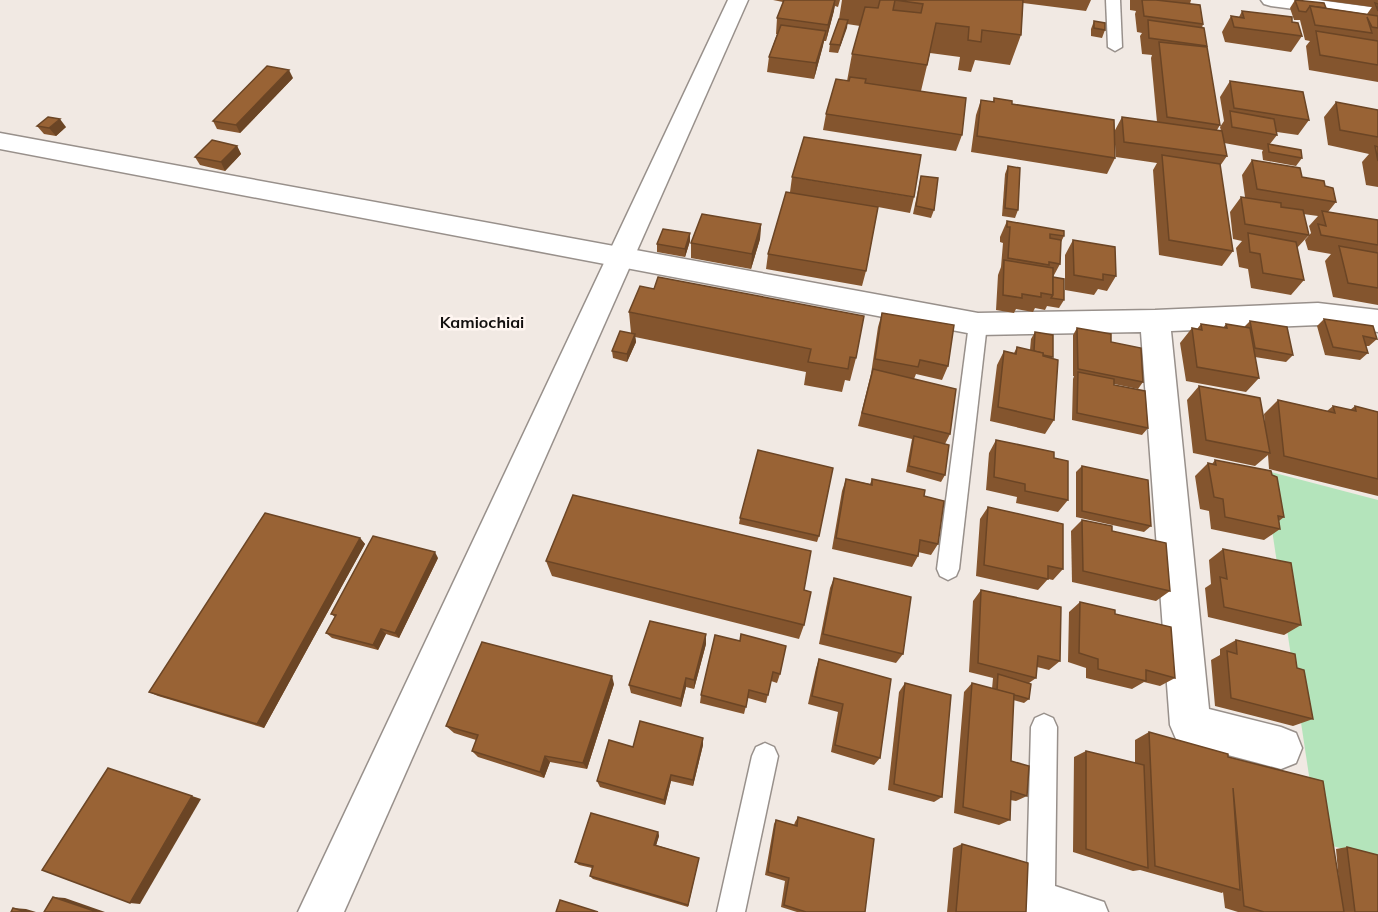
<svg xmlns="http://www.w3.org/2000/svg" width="1378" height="912" font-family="Mulish,sans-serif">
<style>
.green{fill:#b4e4bb}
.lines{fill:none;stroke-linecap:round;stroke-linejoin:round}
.service-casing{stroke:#98908b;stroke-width:3}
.minor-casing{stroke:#98908b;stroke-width:3}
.tertiary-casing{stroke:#98908b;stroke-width:3}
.service{fill:#fff;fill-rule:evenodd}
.minor{fill:#fff;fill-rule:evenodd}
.tertiary{fill:#fff;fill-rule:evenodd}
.wall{fill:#84552e}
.shaded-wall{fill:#6b4525}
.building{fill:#996335;stroke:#6b4525;stroke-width:1.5;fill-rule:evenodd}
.labels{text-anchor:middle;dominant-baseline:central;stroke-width:5;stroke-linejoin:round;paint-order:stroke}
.neighbourhood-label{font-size:16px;font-weight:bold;fill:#13100f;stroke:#fff6f1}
</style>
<rect width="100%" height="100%" fill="#f1e9e3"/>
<!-- green -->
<polygon class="green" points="1263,470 1378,500 1378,859 1319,842"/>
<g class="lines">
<defs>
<g id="service">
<polygon points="1106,0 1120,0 1122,47 1115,51 1108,47"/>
<polygon points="978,317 985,319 987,324 959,569 956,576 948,580 940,576 937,569 969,324 971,319"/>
<polygon points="1044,714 1053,718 1057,727 1055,886 1104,902 1108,912 1026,912 1031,727 1035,718"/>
<polygon points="765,743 774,747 778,756 745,912 717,912 752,756 756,747"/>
</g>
<g id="minor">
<polygon points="1261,0 1318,0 1378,8 1378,20 1271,6 1264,4"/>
<polygon points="0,133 978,313 1155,310 1318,303 1378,310 1378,332 1318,325 1171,331 1209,709 1281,727 1296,733 1302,748 1296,763 1281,769 1190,745 1176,739 1170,725 1141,332 978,335 0,149"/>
</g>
<polygon id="tertiary" points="728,0 748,0 344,912 298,912"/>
</defs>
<!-- service casing -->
<use href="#service" class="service-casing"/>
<!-- minor casing -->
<use href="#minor" class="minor-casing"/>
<!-- tertiary casing -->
<use href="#tertiary" class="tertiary-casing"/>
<!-- service -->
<use href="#service" class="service"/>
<!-- minor -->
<use href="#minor" class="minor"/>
<!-- tertiary -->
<use href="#tertiary" class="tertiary"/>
</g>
<!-- wall -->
<g class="wall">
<polygon points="773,0 840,0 838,7 835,6 826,41 824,41 814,79 767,72 769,57 777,34 776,34 777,18 783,2"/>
<polygon points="842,0 1091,0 1086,11 1023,3 1021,35 1010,65 975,60 971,72 958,70 960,57 930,53 921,91 962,135 956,151 823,130 826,114 847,81 852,54 860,26 847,24 838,53 829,52 830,44 839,19"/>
<polygon points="1130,0 1191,0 1190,4 1203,24 1202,28 1207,46 1206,47 1220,125 1217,130 1221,131 1220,127 1224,121 1220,97 1230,81 1309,120 1298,135 1277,132 1277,135 1270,144 1302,158 1296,166 1263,160 1262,152 1263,150 1224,143 1227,156 1220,166 1233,251 1222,266 1159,255 1153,170 1157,163 1116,157 1114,132 1122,117 1157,122 1151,58 1152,55 1142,54 1140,36 1142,33 1137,32 1135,14 1136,11 1130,10"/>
<polygon points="1295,0 1326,8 1367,14 1372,7 1321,0 1378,0 1378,82 1309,70 1306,46 1310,41 1305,40 1300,20 1294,20 1290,8"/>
<polygon points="1242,11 1292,22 1302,36 1291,52 1225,42 1222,32 1231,16 1239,17"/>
<polygon points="1094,21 1105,30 1102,38 1091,36 1091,29"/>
<polygon points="293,78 240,133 217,129 213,121"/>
<polygon points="994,98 1115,158 1107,174 971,152 976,115 981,100 993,102"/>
<polygon points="1336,102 1378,110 1378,187 1366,185 1362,162 1369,154 1328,145 1324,117"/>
<polygon points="37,126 66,127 56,136 44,134"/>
<polygon points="237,146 241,154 225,171 200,165 195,157"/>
<polygon points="1252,160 1325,186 1336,202 1328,212 1378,220 1378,305 1333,297 1325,261 1331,254 1308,250 1305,240 1311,233 1309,226 1318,216 1303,214 1309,235 1297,248 1304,280 1291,295 1251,288 1248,269 1239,267 1236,248 1242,241 1233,239 1230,212 1241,197 1245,197 1242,175"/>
<polygon points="1008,166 1018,210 1015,218 1002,216 1005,174"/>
<polygon points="921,176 934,210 931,218 913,214"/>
<polygon points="792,177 914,197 910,213 878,207 866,271 862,286 766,269 768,254 790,192"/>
<polygon points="1007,221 1064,236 1061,242 1060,264 1053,277 1064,300 1059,308 1047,306 1045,310 1035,308 1033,312 1016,309 1014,313 996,310 998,275 1001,267 1003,243 1000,242 1000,237"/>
<polygon points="761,224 760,239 751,269 691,258 691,243"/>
<polygon points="690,233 690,241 685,257 657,252 657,244"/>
<polygon points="1073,240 1116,276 1107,291 1098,289 1094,295 1065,290 1065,255"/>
<polygon points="629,312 856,358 850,381 845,380 842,392 804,385 806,372 635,337 636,342 627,362 613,358 612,351 631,333"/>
<polygon points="882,313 948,366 942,380 916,374 914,379 950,434 945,444 945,475 941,482 906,472 912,439 858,426 871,374 878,327"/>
<polygon points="1324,319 1377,339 1369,346 1366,346 1368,353 1360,360 1325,355 1317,326"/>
<polygon points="1250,321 1293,355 1286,362 1255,357 1259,378 1246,392 1186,381 1180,343 1192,328 1197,329 1201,324 1223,328 1226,324 1244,327"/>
<polygon points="1077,328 1111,342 1143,382 1138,389 1114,384 1114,385 1148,428 1142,435 1072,420 1073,379 1074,376 1073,376 1073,335"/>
<polygon points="1035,332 1053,357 1052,358 1054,420 1045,434 990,421 997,365 1004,351 1014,353 1017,347 1030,350 1031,339"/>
<polygon points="1199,386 1265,427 1264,414 1278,400 1327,411 1333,406 1350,410 1355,406 1378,412 1378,496 1269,469 1268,455 1255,466 1193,453 1187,400"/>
<polygon points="996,440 1054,458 1068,500 1058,512 1016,503 1017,497 986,490 989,453"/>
<polygon points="1215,460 1272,475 1284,517 1279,521 1280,529 1264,540 1211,529 1209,511 1200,509 1195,476 1208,463 1212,464"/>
<polygon points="1082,466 1151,526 1144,532 1076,517 1076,472"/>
<polygon points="846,479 870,484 872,479 924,496 938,544 931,555 918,552 918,556 912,567 832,549 842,491"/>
<polygon points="988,507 1063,569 1053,580 1048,579 1038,590 976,576 980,519"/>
<polygon points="740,518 819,536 817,542 739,524"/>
<polygon points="1082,520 1112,531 1170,591 1156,601 1072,582 1071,531"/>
<polygon points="360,538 365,544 264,728 158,696 149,692"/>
<polygon points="1223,549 1301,625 1284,635 1208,617 1205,588 1211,584 1209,560"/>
<polygon points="438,558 399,638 386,634 378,650 332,638 326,633 335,617 331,614"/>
<polygon points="546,561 804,590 804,625 799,639 552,576"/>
<polygon points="834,578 903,654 896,663 819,644 830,588"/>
<polygon points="981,590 1060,661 1049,670 1037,667 1036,678 1029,683 1029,699 1024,703 1013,700 1011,761 1027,796 1016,801 1010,800 1010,820 999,825 954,813 964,692 972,683 992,689 993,678 969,672 973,601"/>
<polygon points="1080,602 1115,614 1175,678 1160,686 1144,682 1132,689 1086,678 1086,668 1068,662 1069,612"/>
<polygon points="715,635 780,674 777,683 771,681 766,703 748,698 744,714 700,703 701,695"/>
<polygon points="1236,640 1297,668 1313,719 1293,726 1215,706 1211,660 1220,655 1220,649"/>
<polygon points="706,644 694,689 686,687 681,707 631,693 629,685"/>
<polygon points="819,659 880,758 874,765 831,752 838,712 808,704 816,668"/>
<polygon points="905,683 942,797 934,802 888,790 899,692"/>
<polygon points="614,684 587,769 550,762 544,778 478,757 472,751 476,740 454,733 446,726"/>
<polygon points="1149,732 1228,757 1339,883 1336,849 1347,847 1378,912 1238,912 1225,908 1223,892 1222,893 1140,870 1133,871 1073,852 1074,757 1086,751 1135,763 1135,740"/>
<polygon points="703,745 693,786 671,781 665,805 600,787 597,781 633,747"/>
<polygon points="798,817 865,912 797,912 781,907 785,881 765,875 774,824 776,820 794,825 795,822"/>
<polygon points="658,832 659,836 656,845 699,858 688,907 593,879 590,876 592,868 579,865 575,862"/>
<polygon points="962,844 1026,912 947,912 953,848"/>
</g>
<!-- shaded-wall -->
<g class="shaded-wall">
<polygon points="835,0 834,11 826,41 828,25"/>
<polygon points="848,20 847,28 838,53 840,45"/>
<polygon points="826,31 823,46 814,79 816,63"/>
<polygon points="289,70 293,78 240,133 236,125"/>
<polygon points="60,119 66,127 56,136 49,128"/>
<polygon points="237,146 241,154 225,171 221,162"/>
<polygon points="761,224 760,239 751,269 752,254"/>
<polygon points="690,233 690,241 685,257 685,249"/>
<polygon points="635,334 636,342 627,362 627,354"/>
<polygon points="360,538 365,544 264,728 257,724"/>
<polygon points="435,552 438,558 399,638 395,633"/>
<polygon points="381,629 386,634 378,650 373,645"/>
<polygon points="706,634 706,644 694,689 694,680"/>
<polygon points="612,676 614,684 587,769 583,763"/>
<polygon points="686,678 686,687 681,707 681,699"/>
<polygon points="703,738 703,745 693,786 693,780"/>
<polygon points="545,756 550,762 544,778 540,772"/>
<polygon points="671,775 671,781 665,805 664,800"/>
<polygon points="192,796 201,799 140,904 130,903"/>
<polygon points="658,832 659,836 655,849 654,845"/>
<polygon points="53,897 65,898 105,912 97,912"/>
<polygon points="13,908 26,909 36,912 26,912"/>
</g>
<!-- building -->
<g class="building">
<polygon points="784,0 835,0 828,25 777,18"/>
<path d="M880,0H1023L1021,35L982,30L981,42L968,40L969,27L936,23L927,65L852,54L865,7L878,8ZM895,0L923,4L921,13L893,10Z"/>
<polygon points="1142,0 1156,0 1200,5 1203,24 1144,16"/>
<polygon points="1295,0 1324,3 1326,8 1310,6 1306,12 1299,11"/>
<polygon points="1375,3 1378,4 1378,11"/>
<polygon points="1310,6 1378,16 1378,28 1372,27 1367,17 1372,33 1315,25"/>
<polygon points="1242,11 1292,17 1292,22 1298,23 1302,36 1234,27 1231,16 1244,18"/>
<polygon points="839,19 848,20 840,45 830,44"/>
<polygon points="1148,20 1204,28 1207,46 1149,38"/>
<polygon points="1094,21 1105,23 1105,30 1094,28"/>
<polygon points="781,25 826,31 816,63 769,57"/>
<polygon points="1316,31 1378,41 1378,65 1320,55"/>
<polygon points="1159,42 1207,47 1220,125 1167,117"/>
<polygon points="267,66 289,70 236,125 213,121"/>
<polygon points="850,77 866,79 865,83 966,98 962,135 826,114 836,79 849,81"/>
<polygon points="1230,81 1303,92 1309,120 1234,108"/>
<polygon points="994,98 1012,101 1012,104 1114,120 1115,158 977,136 981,100 994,102"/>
<polygon points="1336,102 1378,110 1378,137 1340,130"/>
<polygon points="1230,111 1274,119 1277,135 1232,127"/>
<polygon points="48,117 60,119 49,128 37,126"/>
<polygon points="1122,117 1222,131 1227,156 1124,142"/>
<polygon points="804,137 921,155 914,197 792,177"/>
<polygon points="212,140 237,146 221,162 195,157"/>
<polygon points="1268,144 1301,150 1302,158 1269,152"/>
<polygon points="1375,146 1378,147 1378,161"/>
<polygon points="1162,155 1220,164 1233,251 1169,240"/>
<polygon points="1252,160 1300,168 1302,177 1324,181 1325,186 1333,188 1336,202 1257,189"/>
<polygon points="1008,166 1020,168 1018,210 1005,208"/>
<polygon points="921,176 938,178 934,210 916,206"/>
<polygon points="786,192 878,207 866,271 768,254"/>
<polygon points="1241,197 1281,203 1281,207 1303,210 1309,235 1245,224"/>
<polygon points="1322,211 1378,220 1378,245 1321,235 1318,224 1326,226"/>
<polygon points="702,214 761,224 752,254 691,243"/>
<polygon points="1007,221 1064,231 1064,236 1050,234 1050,238 1061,240 1060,264 1049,262 1049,265 1008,258 1010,227 1007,227"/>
<polygon points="663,229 690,233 685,249 657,244"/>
<polygon points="1248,233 1296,242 1304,280 1263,273 1260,254 1250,252"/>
<polygon points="1073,240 1115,247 1116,276 1103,274 1103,280 1074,275"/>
<polygon points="1339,246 1378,253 1378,288 1348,283"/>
<polygon points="1004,260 1053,268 1053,295 1041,293 1041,297 1022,294 1022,298 1003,295"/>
<polygon points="658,277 864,316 856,358 850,357 848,369 808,362 811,349 629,312 640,286 654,289"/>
<polygon points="1053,277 1064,279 1064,300 1051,298 1053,295"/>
<polygon points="882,313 954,325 948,366 920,360 918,367 875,359"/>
<polygon points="1324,319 1373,326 1377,339 1363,336 1368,353 1333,347"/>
<polygon points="1250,321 1287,327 1293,355 1255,348"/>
<polygon points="1201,324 1227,328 1226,324 1250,328 1259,378 1197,367 1192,328 1202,330"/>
<polygon points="1077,328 1111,334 1111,342 1141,348 1143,382 1078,369"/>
<polygon points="620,331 635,334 627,354 612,351"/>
<polygon points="1035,332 1053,335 1053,357 1043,355 1043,353 1034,351"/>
<polygon points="1017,347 1043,353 1043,356 1058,360 1054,420 998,407 1004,351 1016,354"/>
<polygon points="873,369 956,389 950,434 862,413"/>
<polygon points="1078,372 1114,379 1114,385 1145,391 1148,428 1077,413"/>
<polygon points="1199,386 1260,398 1270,453 1206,440"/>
<polygon points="1278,400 1335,413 1333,406 1356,411 1355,406 1378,412 1378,479 1284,456"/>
<polygon points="914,436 949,445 945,475 909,466"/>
<polygon points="996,440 1054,452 1054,458 1068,461 1068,500 1025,491 1025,484 994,477"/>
<polygon points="758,450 833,468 819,536 740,518"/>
<polygon points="1215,460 1271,471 1272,475 1277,477 1284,517 1278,516 1280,529 1225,517 1223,499 1214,497 1208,463 1216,465"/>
<polygon points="1082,466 1148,480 1151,526 1082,511"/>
<polygon points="846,479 872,485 872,479 925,490 924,496 944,501 938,544 920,540 918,556 836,538"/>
<polygon points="573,495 811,551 804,590 811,592 804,625 546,561"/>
<polygon points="988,507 1063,524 1063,569 1048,566 1048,579 984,565"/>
<polygon points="265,513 360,538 257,724 149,692"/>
<polygon points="1082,520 1112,526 1112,531 1166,543 1170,591 1083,571"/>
<polygon points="373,536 435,552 395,633 381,629 373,645 326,633 336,615 331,614"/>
<polygon points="1223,549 1291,563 1301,625 1224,607 1220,577 1227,579"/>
<polygon points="834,578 911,597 903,654 823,634"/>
<polygon points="981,590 1061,607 1060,661 1038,656 1036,678 978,663"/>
<polygon points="1080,602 1115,610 1115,614 1171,627 1175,678 1146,670 1146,681 1098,669 1098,659 1079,653"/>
<polygon points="650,621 706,634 694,680 686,678 681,699 629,685"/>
<polygon points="741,634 786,646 780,674 773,672 768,695 749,690 746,707 701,695 715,635 740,641"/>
<polygon points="1236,640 1295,654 1297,668 1304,670 1313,719 1231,698 1227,651 1237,654"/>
<polygon points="482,642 612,676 583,763 545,756 540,772 472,751 478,735 446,726"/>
<polygon points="819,659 891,679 880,758 835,745 843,704 812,696"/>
<polygon points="998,674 1031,684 1029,699 997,690"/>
<polygon points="905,683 951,695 942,797 894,784"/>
<polygon points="972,683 1014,694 1011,761 1029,766 1027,796 1011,791 1010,820 963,807"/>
<polygon points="640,721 703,738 693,780 671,775 664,800 597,781 609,740 633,747"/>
<polygon points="1149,732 1228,754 1228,757 1323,781 1344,912 1264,912 1244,906 1233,788 1240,890 1155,866"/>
<polygon points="1086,751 1144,765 1148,868 1086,849"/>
<polygon points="108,768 192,796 130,903 42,870"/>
<polygon points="591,813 658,832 654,845 699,858 688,905 590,876 593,866 575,862"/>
<polygon points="798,817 874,839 865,912 806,912 784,905 789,878 768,872 776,820 797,826"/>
<polygon points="962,844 1028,863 1026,912 956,912"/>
<polygon points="1347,847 1378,855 1378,912 1355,912"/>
<polygon points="53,897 97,912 44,912"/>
<polygon points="560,900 598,912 556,912"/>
<polygon points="13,908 26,912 11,912"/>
</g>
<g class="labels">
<!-- neighbourhood labels -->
<g class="neighbourhood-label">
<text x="482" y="322">Kamiochiai</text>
</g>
</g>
</svg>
